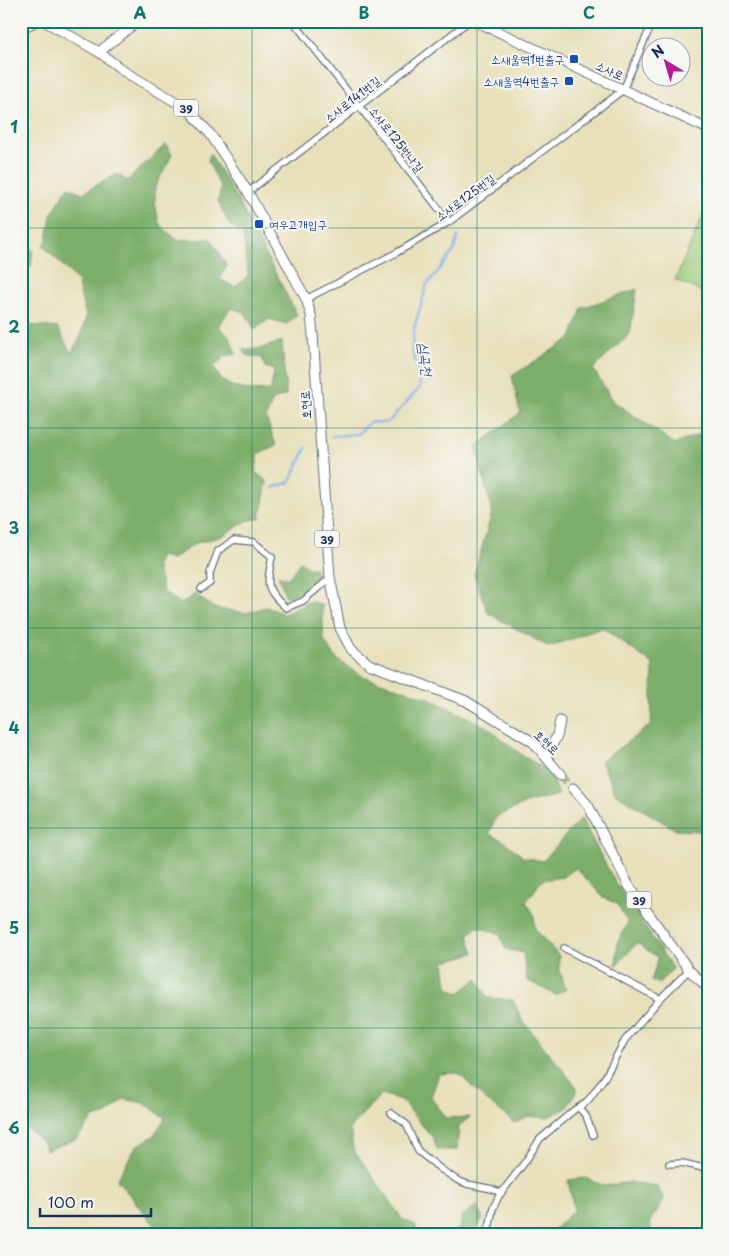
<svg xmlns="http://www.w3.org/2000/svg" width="729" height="1256" font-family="'Playpen Sans','Poor Story',sans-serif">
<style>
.green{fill:#9aca79;stroke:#5a7c6c}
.forest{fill:#7bae69;stroke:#4b6e64}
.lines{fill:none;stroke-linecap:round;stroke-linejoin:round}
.stream{stroke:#7eafea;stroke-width:2.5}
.primary-tunnel{stroke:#bfbda8;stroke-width:9;stroke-dasharray:9 4.5;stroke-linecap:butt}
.street-casing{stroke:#636d7e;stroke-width:8}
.secondary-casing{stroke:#636d7e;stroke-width:11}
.primary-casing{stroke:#636d7e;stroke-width:11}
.street{stroke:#fff;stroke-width:5.5}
.secondary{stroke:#fff;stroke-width:9}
.primary{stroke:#fff;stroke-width:9}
.grid{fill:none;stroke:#0f766e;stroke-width:1;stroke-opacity:0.55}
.transit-dot{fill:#1a4fb4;stroke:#f6f6f2;stroke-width:2}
.labels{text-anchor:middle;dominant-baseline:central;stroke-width:4;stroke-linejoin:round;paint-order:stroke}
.shield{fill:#f6f6f2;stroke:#5d6b8a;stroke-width:1}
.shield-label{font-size:11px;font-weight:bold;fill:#1b2f5e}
.transit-label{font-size:12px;fill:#164399;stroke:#f6f6f2;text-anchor:end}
.street-label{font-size:12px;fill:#1b2f5e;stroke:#f6f6f2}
.water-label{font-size:14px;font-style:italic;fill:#395588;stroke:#f6f6f2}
.neatline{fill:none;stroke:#0f766e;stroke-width:2}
.grid-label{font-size:16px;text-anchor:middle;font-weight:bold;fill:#0f766e}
</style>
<rect width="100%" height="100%" fill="#f6f6f2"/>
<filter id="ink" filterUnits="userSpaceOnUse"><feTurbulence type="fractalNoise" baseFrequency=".02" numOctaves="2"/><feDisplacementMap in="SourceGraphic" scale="10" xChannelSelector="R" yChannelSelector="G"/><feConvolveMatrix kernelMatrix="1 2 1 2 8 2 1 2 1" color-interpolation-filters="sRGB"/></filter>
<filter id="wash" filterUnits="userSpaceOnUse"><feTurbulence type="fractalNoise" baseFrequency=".0096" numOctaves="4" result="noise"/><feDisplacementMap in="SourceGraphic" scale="20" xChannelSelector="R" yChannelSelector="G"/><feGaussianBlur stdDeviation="1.12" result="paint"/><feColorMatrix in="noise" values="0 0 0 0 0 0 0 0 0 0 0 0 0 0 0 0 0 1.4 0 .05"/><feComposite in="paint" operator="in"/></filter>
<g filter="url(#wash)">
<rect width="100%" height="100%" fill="#e8e0ba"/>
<!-- green -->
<polygon class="green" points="708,203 708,295 675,280"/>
<!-- forest -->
<g class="forest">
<path d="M166,144L172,155L155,187V201L159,224L177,240L211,239L227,266L219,279L235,287L248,276L243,234L229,225L218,201L221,188L208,161L210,154L238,201L297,315L287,324L269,319L255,330L245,312L231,308L218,326L229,336L236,354L225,356L214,367C217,371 219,378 223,381C236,390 256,393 271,389L274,370L265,367L262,358L246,355L242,349H260L282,341L286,395L273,400L266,417L276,445L259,453L255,472L267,481L260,518L247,521L220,537L196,543L172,559L162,556L156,565L163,591L181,604L195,594L214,608L247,613L266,607L285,614L311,601L322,605L324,641L338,660L362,676L429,698L487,727L523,756L550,772L559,795L528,802L496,817L489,834L504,841L523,857L543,861L581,818L615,882L673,969L659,983L651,981L658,958L637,943L616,966L618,941L628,923L617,904L604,898L576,868L563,877L542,880L526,902L534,914L535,929L559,956V969L566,989L555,995L527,980L523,953L506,949L499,933L477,927L468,935L474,953L444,962L447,986L459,993L477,979L488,998L513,1000L522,1020L578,1089L567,1108L546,1118L529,1116L515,1123L486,1100L458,1073L439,1074L431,1097L445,1118L470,1117L459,1126L457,1150H437L433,1138L401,1100L381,1094L350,1128L353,1149L403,1220L416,1225V1235H166L157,1228L117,1180L136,1146L154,1136L165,1118L144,1103L124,1099L107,1114L93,1118L77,1139L46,1150L42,1141L21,1124V325L41,326L58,328L71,353L80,338L86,317L77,280L43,246L47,240L51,215L68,187L83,193L117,174L127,181Z"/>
<polygon points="21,243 33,250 31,267 21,262"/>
<polygon points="637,289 630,334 593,369 613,401 675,444 708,431 708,826 704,831 676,830 616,794 601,761 651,725 653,664 602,628 549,647 488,613 474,575 492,512 476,447 520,413 512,376 571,338 582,308"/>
<polygon points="300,562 309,568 315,568 317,579 305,591 286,597 278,575 288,579"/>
<polygon points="585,1178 605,1186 630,1182 657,1186 664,1200 650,1221 652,1235 548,1235 574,1210 568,1180"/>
<polygon points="477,1206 483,1219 472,1235 449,1235 460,1228 462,1216"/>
</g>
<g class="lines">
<!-- stream -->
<g class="stream">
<polyline points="332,436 358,434 370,422 387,423 420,388 419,372 412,350 414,328 427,285 454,251 458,236"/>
<polyline points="273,488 290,482 306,448"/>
</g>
</g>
</g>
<g filter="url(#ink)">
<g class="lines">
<!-- primary-tunnel -->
<polyline class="primary-tunnel" points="561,775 573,788"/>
<defs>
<g id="street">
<polyline points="293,21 449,222"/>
<polyline points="21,31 39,21"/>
<polyline points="248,192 469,21"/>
<polyline points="306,299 396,253 449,222 623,90 653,21"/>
<path d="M201,589L210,583V573L218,551L234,540L254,542L272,557C267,585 264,588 286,608L303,601L330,578"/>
<polyline points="564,948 660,999"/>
<polyline points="579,1108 586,1116 593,1135"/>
<polyline points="391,1113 406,1124 418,1151 442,1170 457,1180 467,1184 492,1189 501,1193"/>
<polyline points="669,1164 682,1163 708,1169"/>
<polyline points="485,1235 490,1224 493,1208 499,1196 525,1162 540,1139 574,1110 584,1104 590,1098 605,1077 625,1040 660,999 689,970"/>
</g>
<g id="secondary">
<polyline points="475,21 708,129"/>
<polyline points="99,52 138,21"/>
<polyline points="546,756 557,736 560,721"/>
</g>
<g id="primary">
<polyline points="44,21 99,52 125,72 188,109 211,135 248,192 306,299 311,315 313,335 330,577 340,628 351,649 369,664 466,701 533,742 561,775"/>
<polyline points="573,788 588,805 629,886 689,970 708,988"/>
</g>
</defs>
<!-- street casing -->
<use href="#street" class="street-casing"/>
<!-- secondary casing -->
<use href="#secondary" class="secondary-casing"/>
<!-- primary casing -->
<use href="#primary" class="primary-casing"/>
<!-- street -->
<use href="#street" class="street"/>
<!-- secondary -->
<use href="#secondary" class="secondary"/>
<!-- primary -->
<use href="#primary" class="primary"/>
</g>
</g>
<!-- grid -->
<path class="grid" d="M252,21V1235M477,21V1235M21,228H708M21,428H708M21,628H708M21,828H708M21,1028H708"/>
<!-- markers -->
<g class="transit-dot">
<rect x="569" y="54" width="10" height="10" rx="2.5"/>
<rect x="564" y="76" width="10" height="10" rx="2.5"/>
<rect x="254" y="219" width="10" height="10" rx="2.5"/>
</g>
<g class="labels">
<!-- shield labels -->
<g class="shield">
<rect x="173.5" y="99.5" width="25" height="17" rx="4"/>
<rect x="314.5" y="530.5" width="25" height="17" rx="4"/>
<rect x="626.5" y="891.5" width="25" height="17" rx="4"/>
</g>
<g class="shield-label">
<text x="186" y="108">39</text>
<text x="327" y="539">39</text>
<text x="639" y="900">39</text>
</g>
<!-- transit labels -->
<g class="transit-label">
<text x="564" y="59">소새울역1번출구</text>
<text x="559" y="81">소새울역4번출구</text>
<text x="269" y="224" text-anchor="start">여우고개입구</text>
</g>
<!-- street labels -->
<g class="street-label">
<text transform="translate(610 70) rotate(25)">소사로</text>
<text transform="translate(352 99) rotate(-38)">소사로141번길</text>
<text transform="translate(397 139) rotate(52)">소사로125번나길</text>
<text transform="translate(465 197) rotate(-36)">소사로125번길</text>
<text transform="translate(305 405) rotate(-94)">호현로</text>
<text transform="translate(547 742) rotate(44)">호현로</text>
</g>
<!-- water labels -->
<g class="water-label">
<text transform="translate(426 359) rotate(83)">심곡천</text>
</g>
</g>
<!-- margin -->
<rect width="729" height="1256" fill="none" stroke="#f6f6f2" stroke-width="55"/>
<!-- north arrow -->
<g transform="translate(666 62) rotate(322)"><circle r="24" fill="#f6f6f2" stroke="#9ea6b7"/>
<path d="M0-4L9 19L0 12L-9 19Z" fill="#b5179e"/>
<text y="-8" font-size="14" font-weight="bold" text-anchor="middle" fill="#1b2f5e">N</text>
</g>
<!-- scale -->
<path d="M40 1208v8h111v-8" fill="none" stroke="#1b2f5e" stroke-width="2.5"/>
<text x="48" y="1208" font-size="15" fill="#1b2f5e" stroke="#f6f6f2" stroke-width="4" paint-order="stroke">100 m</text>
<rect x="28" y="28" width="674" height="1200" class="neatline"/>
<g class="grid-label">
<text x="140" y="19">A</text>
<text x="364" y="19">B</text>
<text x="589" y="19">C</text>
<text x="14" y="133">1</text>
<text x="14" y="333">2</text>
<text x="14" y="534">3</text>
<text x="14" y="734">4</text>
<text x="14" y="934">5</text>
<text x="14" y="1134">6</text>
</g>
</svg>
